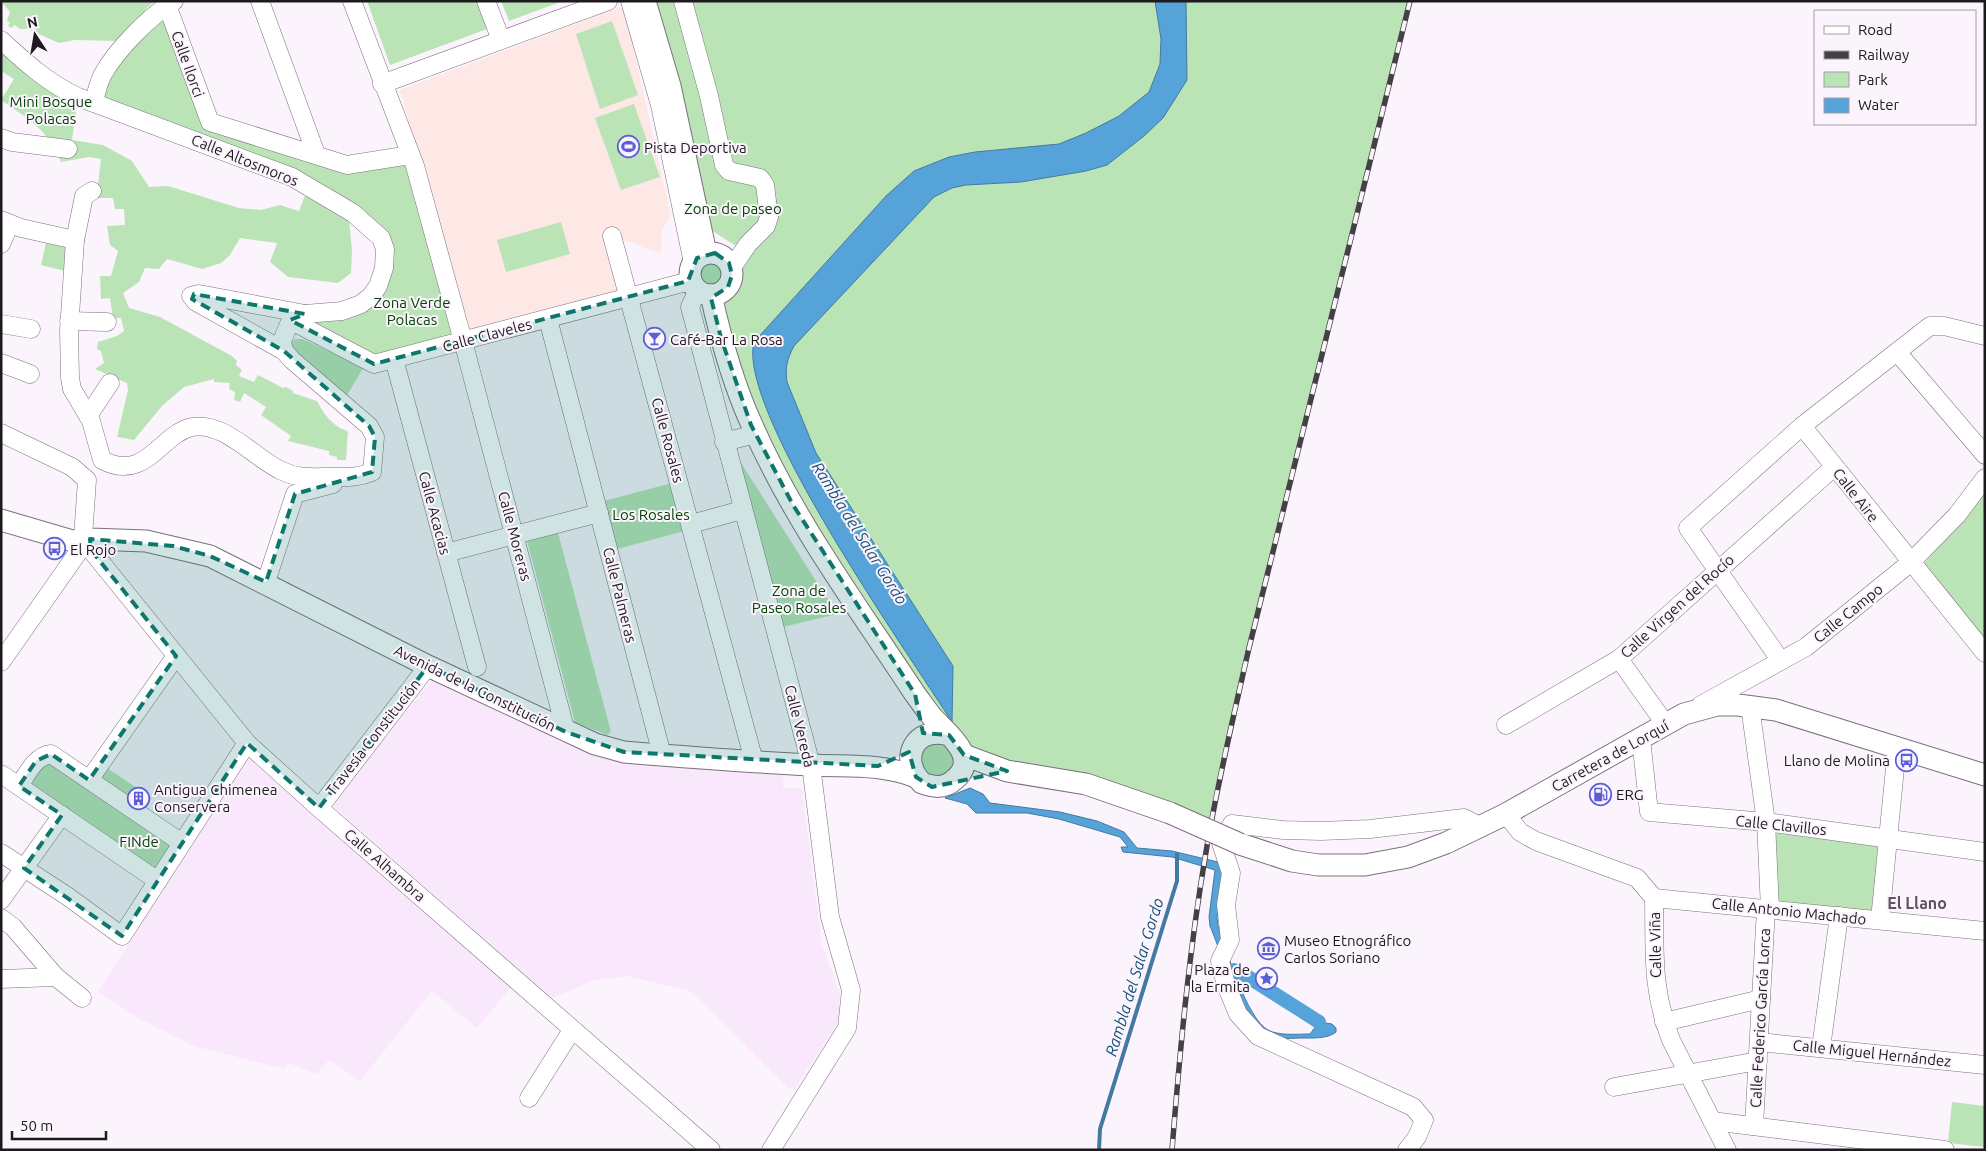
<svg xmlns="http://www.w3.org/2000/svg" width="1986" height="1151" font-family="Ubuntu,sans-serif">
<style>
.built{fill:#f9e7fc}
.education{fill:#fde8e6}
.green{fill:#bae4b6}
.water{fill:#55a3d9;stroke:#447aa1}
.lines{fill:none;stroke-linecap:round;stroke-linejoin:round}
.stream{stroke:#447aa1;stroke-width:4}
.canal{stroke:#55a3d9;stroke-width:14}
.minor-casing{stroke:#7b707d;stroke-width:19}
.major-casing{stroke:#7b707d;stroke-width:23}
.minor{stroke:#fff;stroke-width:18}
.major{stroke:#fff;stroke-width:21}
.rail-casing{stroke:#454046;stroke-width:5.5}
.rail{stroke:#fcf4fd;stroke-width:4;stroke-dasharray:11;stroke-linecap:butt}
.major-bridge-casing{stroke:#7b707d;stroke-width:23;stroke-linecap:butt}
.major-bridge{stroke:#fff;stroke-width:21}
.marked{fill:#0f766e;fill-opacity:0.2;stroke:#0f766e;stroke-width:4;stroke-dasharray:10 6;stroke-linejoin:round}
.labels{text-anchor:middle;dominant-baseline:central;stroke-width:4;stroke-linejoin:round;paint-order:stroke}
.street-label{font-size:15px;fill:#1d191e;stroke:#fcf4fd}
.park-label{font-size:15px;fill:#024401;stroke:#fcf4fd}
.poi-label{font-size:15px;fill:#1d191e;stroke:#fcf4fd;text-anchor:start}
.water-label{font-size:16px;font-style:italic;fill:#155075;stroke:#fcf4fd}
.neighbourhood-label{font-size:16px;font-weight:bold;fill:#5e5360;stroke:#fcf4fd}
</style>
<rect width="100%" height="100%" fill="#fcf4fd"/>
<!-- built -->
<g class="built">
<polygon points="432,680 556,738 615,760 784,773 783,788 802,788 822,945 840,994 838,1022 795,1088 788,1088 690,991 628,976 596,980 551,998 331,804"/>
<polygon points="249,758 512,986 477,1028 432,991 360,1081 329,1060 316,1074 289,1063 284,1069 194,1046 143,1021 98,992"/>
</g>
<!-- education -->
<polygon class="education" points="620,7 625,11 671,216 662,229 661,254 613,236 629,297 463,341 421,163 400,90"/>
<!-- green -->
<g class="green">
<polygon points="1,1 156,1 150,5 118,41 75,40 59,43 27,29 20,29 15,25 11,28 8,25 10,23 7,20 10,12"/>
<polygon points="367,1 477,1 487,29 390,65"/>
<polygon points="501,1 563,1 509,21"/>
<polygon points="653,1 677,1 718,165 758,187 763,219 736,246 714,232 708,223"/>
<polygon points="681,1 1411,1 1283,512 1210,831 965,756 934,719 747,413 717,294 728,287 732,274 766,226 765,185 729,171"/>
<polygon points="167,5 207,121 347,165 410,155 463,341 374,364 292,321 361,304 385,249 292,177 94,103 98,86"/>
<polygon points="612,21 638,95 600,109 576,34"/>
<path d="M1,40L78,97L72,140L103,145L132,161L149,187L168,186L239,208L261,210L280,205L299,211L306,193L349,218L352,251L351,273L338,283L288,277L270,262L277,243L240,238L230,255L221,263L202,269L167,259L159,269L145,268L139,282L123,293L129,308L160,317L232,356L237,361L236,365L242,370L239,376L254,382L258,375L283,388L286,387L293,391V393L317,401C323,413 334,428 348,431L346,460H337V457L329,455V451L288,441L291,436L261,415L266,407L244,393L240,402L234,400L235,392L229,389L230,383L214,382V379L184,387L162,406L134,440L117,437L128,390L127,383L95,369L104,363L101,351L97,349L98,342L117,336L124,331L121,318H113L110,298L101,299L100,276H111L118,251L110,245L107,226L125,225L124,209H115L113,198H91L98,185L101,159L89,157L61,162C51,132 26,117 1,100L14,79L1,71Z"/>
<polygon points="634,104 660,177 621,190 595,118"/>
<polygon points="561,222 570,254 506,272 497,240"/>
<polygon points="48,234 75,240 65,271 41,265"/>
<circle cx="712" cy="274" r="18"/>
<polygon points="295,339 303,339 363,368 346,397 293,355 290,343"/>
<polygon points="738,458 837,614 783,627"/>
<polygon points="672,483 685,531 617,549 604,501"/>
<polygon points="1985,492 1985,641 1921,567 1979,502"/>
<polygon points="558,533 611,732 607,735 575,722 527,541"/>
<polygon points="939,735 961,763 931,783 914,752"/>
<polygon points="43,755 89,780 101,764 152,798 139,813 182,843 158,881 19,786"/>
<polygon points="1773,828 1878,841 1874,912 1774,906"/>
<polygon points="1952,1102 1985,1106 1985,1147 1948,1143"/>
</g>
<!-- water -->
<g class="water">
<path d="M1155,1H1186L1187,80L1163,118L1144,136L1107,165L1086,171L1021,182L966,185L952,188L934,197L794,346C787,359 785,368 787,382L816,453L953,666L952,722C910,656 736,410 754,342L886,196L914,171L949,157L975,152L1059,144L1086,133L1119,116L1149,92L1160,64L1161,39Z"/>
<path d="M970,788L983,794L990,803L1060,812L1097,821L1124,832L1137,848L1172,851L1222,863L1224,867L1217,918L1218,926C1226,949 1247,1019 1268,1030C1279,1036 1297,1034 1310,1034L1319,1022L1332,1024L1336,1028V1032C1328,1039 1312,1038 1302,1038C1289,1038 1273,1041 1262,1032C1241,1016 1221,952 1210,926L1209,917L1215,870L1172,857L1123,852L1121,847H1128L1120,837L1059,819L1027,813H976L967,804L945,798Z"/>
</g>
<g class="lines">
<!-- stream -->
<polyline class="stream" points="1099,1150 1100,1129 1177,881 1177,854"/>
<!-- canal -->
<polyline class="canal" points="1231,971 1234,970 1245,975 1319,1022"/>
<defs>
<g id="minor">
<polyline points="260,1 316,154"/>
<polyline points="352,1 415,166 463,341 566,732"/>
<polyline points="486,1 501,40"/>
<polyline points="630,1 660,105 693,263"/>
<polyline points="683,1 709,96 724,165 729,171 760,178 765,185 769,217 766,226 748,244 731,269"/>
<polyline points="167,5 210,122 347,165 410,155"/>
<path d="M1,40C26,63 48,83 78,97L292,177L353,213L381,238L385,249L384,268L378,286L371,296L361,304L342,311L305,314L297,317L289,324L282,341L284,351L292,360L369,426L375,437L372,472C358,478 346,477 331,477C314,477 299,479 282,471C255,459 225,421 192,427C160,434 146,483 102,460L91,421L72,389L70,378L69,331L75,240L84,196L92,191"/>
<polyline points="382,84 608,1"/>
<path d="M94,103C96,93 98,83 103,74C117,49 150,16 174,1"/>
<polyline points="1,138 12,142 68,149"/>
<polyline points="1,220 21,228 75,240"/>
<polyline points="612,236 754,761"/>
<polyline points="1,244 10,224"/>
<polyline points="697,291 690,307 811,765 830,917 851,990 847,1028 771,1150"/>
<polyline points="548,319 662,755"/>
<polyline points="69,321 107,322"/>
<polyline points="292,321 374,364 690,281"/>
<polyline points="1,324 31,329"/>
<polyline points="284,351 196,302 191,296 199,294 305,314"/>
<polyline points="1897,352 1985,455"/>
<polyline points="394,359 477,667"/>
<polyline points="1,363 30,374"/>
<polyline points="88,416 110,383"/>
<polyline points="1802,426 1985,653"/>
<polyline points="1,433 72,467 87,480 83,537"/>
<polyline points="724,442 756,434"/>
<polyline points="691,524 742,510"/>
<polyline points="91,550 247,743 319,808 711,1150"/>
<polyline points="446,553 599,513"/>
<polyline points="266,582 295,494 333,484"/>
<polyline points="1619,659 1666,725"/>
<polyline points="1781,661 1688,528 1802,426 1930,326 1944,326 1985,336"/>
<polyline points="1,662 79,551"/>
<polyline points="1701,705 1806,647 1910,563 1957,515 1985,478"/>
<polyline points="1750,706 1766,822 1770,909"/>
<polyline points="1506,725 1619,659 1834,467"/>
<polyline points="1641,739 1649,812 1766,822 1985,852"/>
<polyline points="1,774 158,881"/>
<polyline points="89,780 176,656"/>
<path d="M19,786C27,774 35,756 51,754L182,843"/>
<polyline points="319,808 428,666"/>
<path d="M1506,814L1520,832L1536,841L1637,878L1654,898C1655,952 1651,988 1671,1040L1727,1150"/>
<polyline points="1,853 67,896 122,936 247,743"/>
<polyline points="1654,898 1985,931"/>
<polyline points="1,900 62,815"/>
<polyline points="1,918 13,927 56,977 82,998"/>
<polyline points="1880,920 1897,748"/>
<polyline points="1,979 56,977"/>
<polyline points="1664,1022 1761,999"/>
<polyline points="1759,1042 1985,1065"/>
<polyline points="1821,1048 1839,916"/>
<polyline points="1614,1087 1758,1061"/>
<polyline points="529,1098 572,1030"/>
<polyline points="1712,1121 1945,1150"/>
<polyline points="1754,1126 1766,909"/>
<polyline points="1407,1150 1417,1137 1424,1120 1413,1107 1258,1036 1238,1014 1226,985 1220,961 1230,940 1226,905 1231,873 1221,843 1232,824 1283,830 1321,831 1370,829 1464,818 1481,827"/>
</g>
<g id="major">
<polyline points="645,1 670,86 706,253"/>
<circle cx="711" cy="274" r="21"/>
<path d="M711,295C721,340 733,384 752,425C794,521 858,607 915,694C921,702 927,711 933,718C948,734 981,758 954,780C944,789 933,787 922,783C898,759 915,725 949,735"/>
<polyline points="1,520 76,542"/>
<path d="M76,542L83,537L90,539L146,541L210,556L428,666L595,744L624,752C686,757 748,762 811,765C847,767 881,763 916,777"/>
<polyline points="964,755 1007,771 1086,784 1170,813"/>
<polyline points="1240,844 1292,861 1318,865 1365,865 1408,857 1446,843 1506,814 1684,714 1717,705 1738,705 1776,710 1985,775"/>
</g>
</defs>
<!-- minor casing -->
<use href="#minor" class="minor-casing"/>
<!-- major casing -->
<use href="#major" class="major-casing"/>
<!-- minor -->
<use href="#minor" class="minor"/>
<!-- major -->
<use href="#major" class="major"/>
<defs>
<path id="rail" d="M1172,1150C1180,1050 1189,951 1206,852C1217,785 1233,719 1248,652L1410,1"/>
</defs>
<!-- rail casing -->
<use href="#rail" class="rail-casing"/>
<!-- rail -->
<use href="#rail" class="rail"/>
<defs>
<polyline id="major-bridge" points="1170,813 1240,844"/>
</defs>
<!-- major-bridge casing -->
<use href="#major-bridge" class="major-bridge-casing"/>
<!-- major-bridge -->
<use href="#major-bridge" class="major-bridge"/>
</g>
<!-- marked area -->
<path class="marked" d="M715,253L729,263L732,275L728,287L711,298L721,338L751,425L793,505L915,694L923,733L949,735L964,755L1007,771L932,787L916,777L909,752L878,766L624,752L566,732L428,666L319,808L247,743L122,936L24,868L62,815L19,786L36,761L51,754L89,780L176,656L91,550L90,539L173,546L210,556L266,582L295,494L372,472L375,437L369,426L284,351L192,299L194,294L305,314L290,320L374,364L688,281L697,258Z"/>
<!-- icons -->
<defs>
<symbol id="stadium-ring" viewBox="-11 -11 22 22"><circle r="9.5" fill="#fcf4fd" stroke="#5a5fd6" stroke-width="1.5"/><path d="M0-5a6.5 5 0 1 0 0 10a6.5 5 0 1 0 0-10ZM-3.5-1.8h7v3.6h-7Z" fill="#5a5fd6"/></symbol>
<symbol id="bar-ring" viewBox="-11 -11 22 22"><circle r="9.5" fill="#fcf4fd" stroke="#5a5fd6" stroke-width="1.5"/><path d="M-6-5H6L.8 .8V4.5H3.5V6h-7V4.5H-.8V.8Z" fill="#5a5fd6"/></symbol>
<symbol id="bus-ring" viewBox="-11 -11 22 22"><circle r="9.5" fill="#fcf4fd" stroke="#5a5fd6" stroke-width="1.5"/><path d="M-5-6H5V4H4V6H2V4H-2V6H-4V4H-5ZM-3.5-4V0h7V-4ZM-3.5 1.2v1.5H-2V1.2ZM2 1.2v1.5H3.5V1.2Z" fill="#5a5fd6"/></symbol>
<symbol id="fuel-ring" viewBox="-11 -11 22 22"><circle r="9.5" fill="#fcf4fd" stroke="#5a5fd6" stroke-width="1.5"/><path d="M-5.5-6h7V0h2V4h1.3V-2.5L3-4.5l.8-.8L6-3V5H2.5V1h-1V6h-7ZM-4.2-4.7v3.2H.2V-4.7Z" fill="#5a5fd6"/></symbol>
<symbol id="building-ring" viewBox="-11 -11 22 22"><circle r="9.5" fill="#fcf4fd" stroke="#5a5fd6" stroke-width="1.5"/><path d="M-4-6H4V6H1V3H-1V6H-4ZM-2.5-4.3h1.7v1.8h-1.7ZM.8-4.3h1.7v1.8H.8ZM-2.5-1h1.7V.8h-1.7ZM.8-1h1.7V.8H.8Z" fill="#5a5fd6"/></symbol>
<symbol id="museum-ring" viewBox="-11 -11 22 22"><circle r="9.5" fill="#fcf4fd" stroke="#5a5fd6" stroke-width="1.5"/><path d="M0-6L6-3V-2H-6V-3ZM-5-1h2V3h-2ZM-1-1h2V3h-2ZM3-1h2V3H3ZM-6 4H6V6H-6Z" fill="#5a5fd6"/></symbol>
<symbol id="sight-ring" viewBox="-11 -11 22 22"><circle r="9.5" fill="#fcf4fd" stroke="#5a5fd6" stroke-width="1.5"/><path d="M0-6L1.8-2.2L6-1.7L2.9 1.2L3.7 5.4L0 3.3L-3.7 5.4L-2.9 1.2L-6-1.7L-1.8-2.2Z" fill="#5a5fd6"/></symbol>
</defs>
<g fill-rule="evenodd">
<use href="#stadium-ring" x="616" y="134" width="25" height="25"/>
<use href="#bar-ring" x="642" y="326" width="25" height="25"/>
<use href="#bus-ring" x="42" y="536" width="25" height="25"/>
<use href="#bus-ring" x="1894" y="748" width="25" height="25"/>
<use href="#fuel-ring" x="1588" y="782" width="25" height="25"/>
<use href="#building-ring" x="126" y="786" width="25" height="25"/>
<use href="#museum-ring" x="1256" y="936" width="25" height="25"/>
<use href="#sight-ring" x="1254" y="966" width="25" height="25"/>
</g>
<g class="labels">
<!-- street labels -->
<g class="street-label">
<text transform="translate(188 64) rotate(70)">Calle Ilorci</text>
<text transform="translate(245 160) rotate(22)">Calle Altosmoros</text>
<text transform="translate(487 335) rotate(-15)">Calle Claveles</text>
<text transform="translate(668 440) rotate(75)">Calle Rosales</text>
<text transform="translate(1856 495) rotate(52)">Calle Aire</text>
<text transform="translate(435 513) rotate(75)">Calle Acacias</text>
<text transform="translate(515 536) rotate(75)">Calle Moreras</text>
<text transform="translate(620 595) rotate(76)">Calle Palmeras</text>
<text transform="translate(1677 606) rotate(-42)">Calle Virgen del Rocío</text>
<text transform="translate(1848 613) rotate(-39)">Calle Campo</text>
<text transform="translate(475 688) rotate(26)">Avenida de la Constitución</text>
<text transform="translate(800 726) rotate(76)">Calle Vereda</text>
<text transform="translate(373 737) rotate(-52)">Travesía Constitución</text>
<text transform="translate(1610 756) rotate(-29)">Carretera de Lorquí</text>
<text transform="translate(1781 825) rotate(6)">Calle Clavillos</text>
<text transform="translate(385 865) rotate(41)">Calle Alhambra</text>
<text transform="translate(1789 911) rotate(6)">Calle Antonio Machado</text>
<text transform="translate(1655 945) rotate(-91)">Calle Viña</text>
<text transform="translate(1760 1018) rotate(-87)">Calle Federico García Lorca</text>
<text transform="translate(1872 1053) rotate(6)">Calle Miguel Hernández</text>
</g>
<!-- park labels -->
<g class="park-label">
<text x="51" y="101">Mini Bosque<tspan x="51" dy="17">Polacas</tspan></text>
<text x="733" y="208">Zona de paseo</text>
<text x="412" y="302">Zona Verde<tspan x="412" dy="17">Polacas</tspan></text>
<text x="651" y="514">Los Rosales</text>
<text x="799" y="590">Zona de<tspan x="799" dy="17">Paseo Rosales</tspan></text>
<text x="139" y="841">FINde</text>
</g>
<!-- poi labels -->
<g class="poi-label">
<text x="644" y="147">Pista Deportiva</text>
<text x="670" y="339">Café-Bar La Rosa</text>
<text x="70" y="549">El Rojo</text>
<text x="1890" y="760" text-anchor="end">Llano de Molina</text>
<text x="154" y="789">Antigua Chimenea<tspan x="154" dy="17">Conservera</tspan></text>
<text x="1616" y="794">ERG</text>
<text x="1284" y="940">Museo Etnográfico<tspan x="1284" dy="17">Carlos Soriano</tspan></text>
<text x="1250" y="969" text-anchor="end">Plaza de<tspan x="1250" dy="17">la Ermita</tspan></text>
</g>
<!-- water labels -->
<g class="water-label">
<text transform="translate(860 533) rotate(58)">Rambla del Salar Gordo</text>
<text transform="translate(1134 977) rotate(-73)">Rambla del Salar Gordo</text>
</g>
<!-- neighbourhood labels -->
<g class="neighbourhood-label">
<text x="1917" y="903">El Llano</text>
</g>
</g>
<!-- border -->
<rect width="1986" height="1151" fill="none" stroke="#1d191e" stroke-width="5"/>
<!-- legend -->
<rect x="1814" y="10" width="162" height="115" fill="#fcf4fd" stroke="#a39ca4"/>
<rect x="1824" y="26" width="25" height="8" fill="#ffffff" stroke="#a39ca4"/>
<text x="1858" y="35" font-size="15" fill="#1d191e">Road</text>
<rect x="1824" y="51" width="25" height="8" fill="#454046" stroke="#a39ca4"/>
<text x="1858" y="60" font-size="15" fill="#1d191e">Railway</text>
<rect x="1824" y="72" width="25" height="15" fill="#bae4b6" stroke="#a39ca4"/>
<text x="1858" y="85" font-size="15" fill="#1d191e">Park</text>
<rect x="1824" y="98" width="25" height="15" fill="#55a3d9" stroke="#a39ca4"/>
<text x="1858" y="110" font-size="15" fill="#1d191e">Water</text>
<!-- north arrow -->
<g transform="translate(35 35) rotate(348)" stroke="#fcf4fd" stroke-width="4" paint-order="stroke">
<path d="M0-4L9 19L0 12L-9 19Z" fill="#1d191e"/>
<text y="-8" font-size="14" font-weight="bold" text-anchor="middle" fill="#1d191e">N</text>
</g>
<!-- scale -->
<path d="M12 1131v8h94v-8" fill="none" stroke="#1d191e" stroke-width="2.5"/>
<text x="20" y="1131" font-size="15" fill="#1d191e" stroke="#fcf4fd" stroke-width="4" paint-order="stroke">50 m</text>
</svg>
